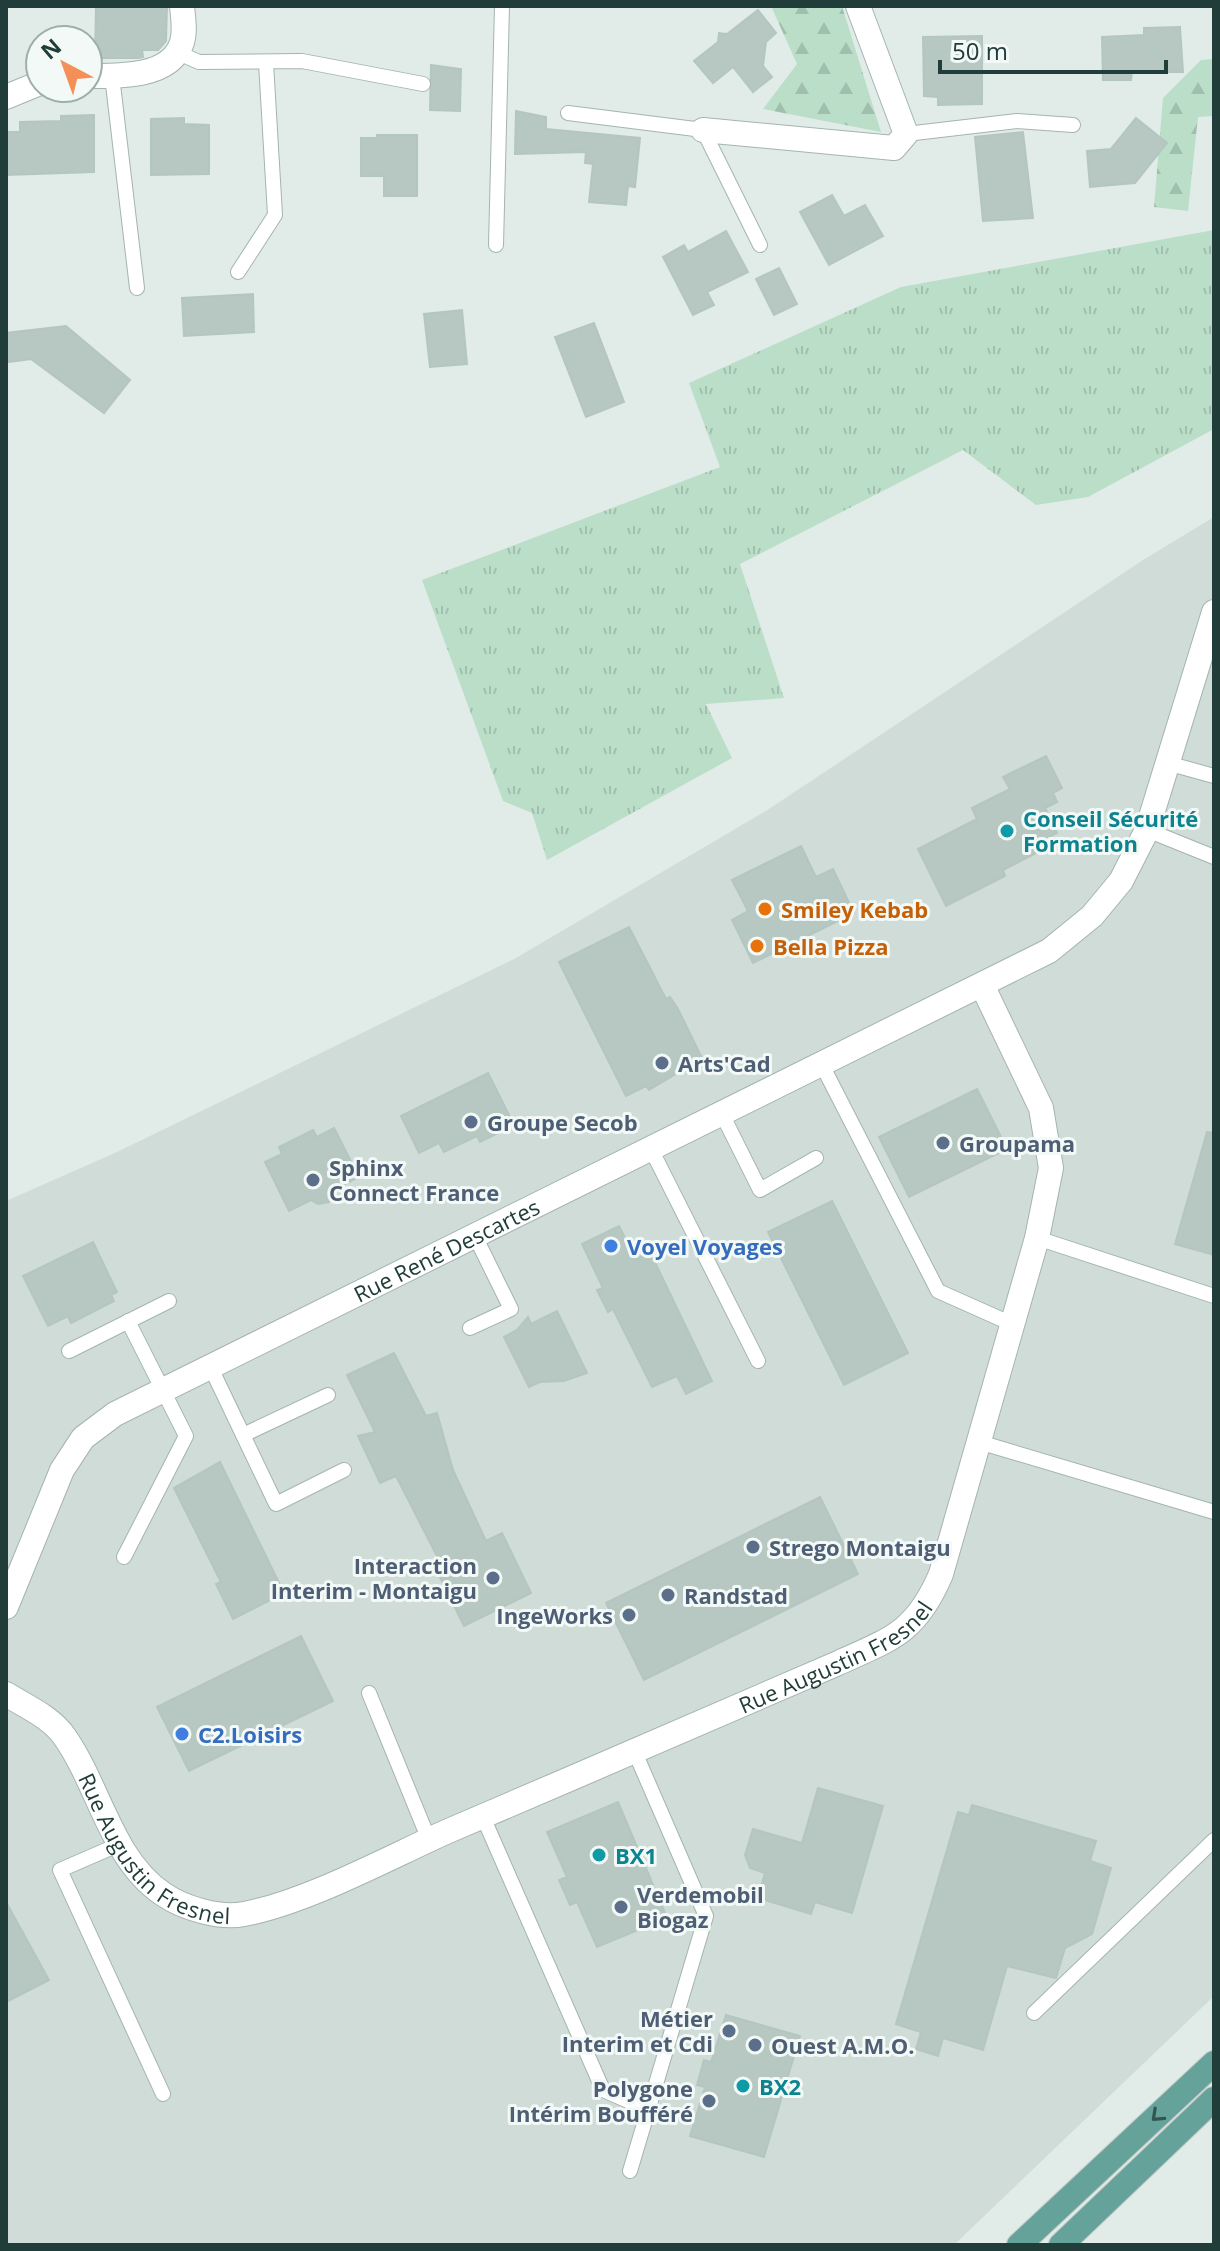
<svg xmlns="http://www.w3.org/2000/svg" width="1220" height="2251" font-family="'Open Sans',sans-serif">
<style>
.built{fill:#d0dcd8}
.grass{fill:url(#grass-tufts)}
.forest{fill:url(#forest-firs)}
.building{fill:#b7c7c2;stroke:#b4c6c0;stroke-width:2}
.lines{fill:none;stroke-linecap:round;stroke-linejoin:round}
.service-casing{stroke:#a4b4b1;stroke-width:16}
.minor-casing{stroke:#a4b4b1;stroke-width:26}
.primary-casing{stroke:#c1c9c8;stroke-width:26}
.service{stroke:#fff;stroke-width:14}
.minor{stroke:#fff;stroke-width:24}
.primary{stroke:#65a39a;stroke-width:24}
.oneway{stroke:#325651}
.culture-dot{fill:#0f9aa8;stroke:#f2f9f6;stroke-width:3}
.food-dot{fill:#e8710a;stroke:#f2f9f6;stroke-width:3}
.service-dot{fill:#5c6f8a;stroke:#f2f9f6;stroke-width:3}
.shop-dot{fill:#3f7fe0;stroke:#f2f9f6;stroke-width:3}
.labels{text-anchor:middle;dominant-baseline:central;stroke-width:6;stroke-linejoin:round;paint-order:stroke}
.culture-label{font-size:22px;font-weight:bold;fill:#0d838f;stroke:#f2f9f6;text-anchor:start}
.food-label{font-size:22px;font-weight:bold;fill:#c56008;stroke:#f2f9f6;text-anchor:start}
.service-label{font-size:22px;font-weight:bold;fill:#4e5e75;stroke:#f2f9f6;text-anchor:start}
.shop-label{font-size:22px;font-weight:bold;fill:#366cbe;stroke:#f2f9f6;text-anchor:start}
.street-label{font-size:22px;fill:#213d39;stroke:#f2f9f6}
</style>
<defs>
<pattern id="grass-tufts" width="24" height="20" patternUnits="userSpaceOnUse" patternTransform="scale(2)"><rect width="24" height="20" fill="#badec8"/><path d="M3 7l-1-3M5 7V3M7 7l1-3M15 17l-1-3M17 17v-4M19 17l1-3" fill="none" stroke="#a0bfad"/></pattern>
<pattern id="forest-firs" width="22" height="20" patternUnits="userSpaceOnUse" patternTransform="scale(2)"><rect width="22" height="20" fill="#badec8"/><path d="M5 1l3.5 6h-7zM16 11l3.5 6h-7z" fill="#a0bfad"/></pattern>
</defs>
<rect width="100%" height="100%" fill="#e1ece9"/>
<!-- built -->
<polygon class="built" points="1214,517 1214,1996 954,2245 6,2245 6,1201 117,1152 516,958 769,809 1143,560"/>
<!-- grass -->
<polygon class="grass" points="1214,230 1214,429 1088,497 1036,505 963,450 740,564 784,698 706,704 732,758 547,860 532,813 503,801 422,580 720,467 689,383 901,287"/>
<!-- forest -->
<g class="forest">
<polygon points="771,6 842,6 881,132 763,109 797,64"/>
<polygon points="1214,59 1214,116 1198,117 1188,211 1154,207 1163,98 1201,60"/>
</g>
<!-- building -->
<g class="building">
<polygon points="96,6 167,6 166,41 158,50 142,50 143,57 138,58 95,58"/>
<polygon points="758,10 776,33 766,42 763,66 772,77 753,92 733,67 713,83 694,61 718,42 719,33 727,34"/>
<polygon points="1180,27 1183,72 1132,72 1131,80 1103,80 1102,37 1144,35 1144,28"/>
<polygon points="982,36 982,104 938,105 938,97 924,96 923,37"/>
<polygon points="431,65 461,69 460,111 430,110"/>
<polygon points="516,111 546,117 546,129 640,138 635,187 628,186 626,205 589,202 593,164 585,163 586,152 515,154"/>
<polygon points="94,115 94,172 6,175 6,132 20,132 20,122 61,121 61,116"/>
<polygon points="184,118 184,124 209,125 209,174 151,175 151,119"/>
<polygon points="1136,118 1167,143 1135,183 1090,187 1087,151 1111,149"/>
<polygon points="1023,132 1033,218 983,221 975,137"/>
<polygon points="377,135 417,135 417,196 384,196 384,176 361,176 361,138 377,138"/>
<polygon points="832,195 844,216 865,205 883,236 829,265 800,212"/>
<polygon points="726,231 748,272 707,292 714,305 693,315 663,257 684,245 688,252"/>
<polygon points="779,268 797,304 774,315 756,279"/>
<polygon points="253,294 254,332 184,336 182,298"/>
<polygon points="462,310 467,364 430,367 424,314"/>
<polygon points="594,323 624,402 586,417 555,337"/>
<polygon points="66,326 130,380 104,413 31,359 8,362 6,333"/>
<polygon points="1046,756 1062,788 1053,793 1057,802 1045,808 1057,833 1036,843 1040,851 1003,870 1005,876 946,906 918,849 977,819 972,808 1010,789 1003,777"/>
<polygon points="801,846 816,877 833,869 854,913 753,963 732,920 748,911 732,880"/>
<polygon points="629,927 666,999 670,997 678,1009 702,1058 649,1090 646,1086 626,1096 559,962"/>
<polygon points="488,1073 511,1119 499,1125 502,1131 480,1142 477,1136 444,1152 439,1143 419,1153 401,1116"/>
<polygon points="977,1089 1007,1149 909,1197 879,1137"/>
<polygon points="334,1128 359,1177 338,1187 329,1202 318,1204 311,1200 289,1211 265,1162 282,1154 279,1147 313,1130 317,1137"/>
<polygon points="1207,1132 1214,1133 1214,1255 1175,1244"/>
<polygon points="832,1201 908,1353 844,1385 768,1232"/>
<polygon points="619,1226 636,1259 650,1252 712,1381 686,1394 677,1376 652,1387 613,1309 608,1312 597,1290 603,1288 582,1244"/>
<polygon points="93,1242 117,1292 111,1295 114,1301 71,1323 68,1316 48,1326 23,1276"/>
<polygon points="557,1311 587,1373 564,1381 540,1382 529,1387 504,1337 517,1330 528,1317 531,1324"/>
<polygon points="394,1353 426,1416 437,1413 453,1470 486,1541 502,1533 531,1593 464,1626 435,1567 441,1564 396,1476 380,1483 358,1436 375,1432 347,1375"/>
<polygon points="220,1462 284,1593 233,1619 216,1584 221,1582 174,1488"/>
<polygon points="820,1497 858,1574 644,1680 606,1603"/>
<polygon points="301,1636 333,1701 189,1771 157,1707"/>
<polygon points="818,1788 883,1806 852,1913 815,1902 811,1914 758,1898 765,1873 750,1868 745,1855 753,1829 802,1843"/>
<polygon points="618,1802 667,1918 597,1947 577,1902 570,1905 559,1880 567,1877 547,1832"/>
<polygon points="972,1805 1096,1841 1090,1861 1111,1868 1092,1934 1065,1948 1056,1978 1007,1966 983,2050 943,2038 938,2056 916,2049 921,2032 896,2024 958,1812 969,1815"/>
<polygon points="6,1902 49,1980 6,2002"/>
<polygon points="726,2015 800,2036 764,2157 690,2136 705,2087 697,2085 704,2060 711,2062"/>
</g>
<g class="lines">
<defs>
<g id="service">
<polyline points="176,52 199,62 302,61 423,84"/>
<polyline points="112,76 137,288"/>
<polyline points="568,113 703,130 760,245"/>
<polyline points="906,134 1017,121 1073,125"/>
<polyline points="496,245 502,6"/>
<polyline points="238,272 275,215 266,63"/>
<polyline points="1167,763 1214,776"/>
<polyline points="1147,830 1214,857"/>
<polyline points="822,1065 938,1291 1012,1324"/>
<polyline points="722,1114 760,1190 816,1158"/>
<polyline points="651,1149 758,1361"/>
<polyline points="1037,1238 1214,1296"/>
<polyline points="470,1328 511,1309 475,1236"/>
<polyline points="69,1351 169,1301"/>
<polyline points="211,1368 276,1504 344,1470"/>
<polyline points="243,1435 328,1395"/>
<polyline points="979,1442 1214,1512"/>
<polyline points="124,1557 186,1436 128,1321"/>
<polyline points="369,1693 429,1840"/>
<polyline points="483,1817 603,2090 649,2110"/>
<polyline points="120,1844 60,1870 163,2094"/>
<polyline points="1034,2013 1214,1840"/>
<polyline points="630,2171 706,1916 634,1750"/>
</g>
<g id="minor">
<path d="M88,76C117,76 169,78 181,45C186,33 183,18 182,6"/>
<polyline points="6,97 40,83"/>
<polyline points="703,130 894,148 906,134 858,6"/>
<path id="s1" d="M6,1607L62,1470L83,1438L115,1414L1049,951L1092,916L1121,881L1147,830L1214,612"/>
<path id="s2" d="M6,1694C25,1706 51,1717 64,1736C99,1785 111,1859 163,1894C183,1908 220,1919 244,1914C305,1903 388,1858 446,1832C576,1776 706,1721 836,1664C891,1639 916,1633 941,1574L1037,1238L1051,1168L1041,1108L983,987"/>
</g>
<g id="primary">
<polyline points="1019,2245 1214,2063"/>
<polyline points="1061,2245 1214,2099"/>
</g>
</defs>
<!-- service casing -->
<use href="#service" class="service-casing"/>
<!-- minor casing -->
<use href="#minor" class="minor-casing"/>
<!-- primary casing -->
<use href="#primary" class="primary-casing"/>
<!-- service -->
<use href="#service" class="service"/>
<!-- minor -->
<use href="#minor" class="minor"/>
<!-- primary -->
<use href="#primary" class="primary"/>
</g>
<!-- one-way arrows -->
<defs><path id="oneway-chevron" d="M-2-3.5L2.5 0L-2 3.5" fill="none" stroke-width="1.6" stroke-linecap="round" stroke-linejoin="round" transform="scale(2)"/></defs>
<use class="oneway" href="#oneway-chevron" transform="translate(1157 2116) rotate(137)"/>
<!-- markers -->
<g class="culture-dot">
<circle cx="1007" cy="831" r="8"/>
<circle cx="599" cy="1855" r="8"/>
<circle cx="743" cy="2086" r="8"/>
</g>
<g class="food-dot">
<circle cx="765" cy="909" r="8"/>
<circle cx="757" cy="946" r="8"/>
</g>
<g class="service-dot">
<circle cx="662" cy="1063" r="8"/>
<circle cx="471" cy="1122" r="8"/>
<circle cx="943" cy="1143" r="8"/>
<circle cx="313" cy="1180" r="8"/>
<circle cx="753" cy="1547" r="8"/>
<circle cx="493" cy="1578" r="8"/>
<circle cx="668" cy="1595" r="8"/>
<circle cx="629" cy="1615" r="8"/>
<circle cx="621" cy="1907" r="8"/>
<circle cx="729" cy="2031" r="8"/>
<circle cx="755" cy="2045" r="8"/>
<circle cx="709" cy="2101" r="8"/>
</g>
<g class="shop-dot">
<circle cx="611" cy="1246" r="8"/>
<circle cx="182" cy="1734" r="8"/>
</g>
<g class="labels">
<!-- culture labels -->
<g class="culture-label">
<text x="1023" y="818">Conseil Sécurité<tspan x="1023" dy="25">Formation</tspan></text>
<text x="615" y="1855">BX1</text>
<text x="759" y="2086">BX2</text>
</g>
<!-- food labels -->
<g class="food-label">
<text x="781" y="909">Smiley Kebab</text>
<text x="773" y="946">Bella Pizza</text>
</g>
<!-- service labels -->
<g class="service-label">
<text x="678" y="1063">Arts'Cad</text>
<text x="487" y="1122">Groupe Secob</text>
<text x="959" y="1143">Groupama</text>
<text x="329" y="1167">Sphinx<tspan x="329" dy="25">Connect France</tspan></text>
<text x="769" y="1547">Strego Montaigu</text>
<text x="477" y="1565" text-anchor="end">Interaction<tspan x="477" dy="25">Interim - Montaigu</tspan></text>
<text x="684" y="1595">Randstad</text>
<text x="613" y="1615" text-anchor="end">IngeWorks</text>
<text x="637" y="1894">Verdemobil<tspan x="637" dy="25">Biogaz</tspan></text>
<text x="713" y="2018" text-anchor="end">Métier<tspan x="713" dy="25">Interim et Cdi</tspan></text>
<text x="771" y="2045">Ouest A.M.O.</text>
<text x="693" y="2088" text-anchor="end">Polygone<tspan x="693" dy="25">Intérim Boufféré</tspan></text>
</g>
<!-- shop labels -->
<g class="shop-label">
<text x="627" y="1246">Voyel Voyages</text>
<text x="198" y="1734">C2.Loisirs</text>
</g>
<!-- street labels -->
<g class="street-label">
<text stroke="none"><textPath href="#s1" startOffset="596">Rue René Descartes</textPath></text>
<text stroke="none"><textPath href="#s2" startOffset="992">Rue Augustin Fresnel</textPath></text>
<text stroke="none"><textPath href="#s2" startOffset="224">Rue Augustin Fresnel</textPath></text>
</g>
</g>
<!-- border -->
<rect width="1220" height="2251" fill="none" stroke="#213d39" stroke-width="16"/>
<!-- north arrow -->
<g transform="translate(64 64) rotate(319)"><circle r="38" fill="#f2f9f6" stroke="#9eaeaa" stroke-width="2"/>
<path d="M0-6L14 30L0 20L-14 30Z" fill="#f49057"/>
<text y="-12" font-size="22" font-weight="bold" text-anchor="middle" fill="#213d39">N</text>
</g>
<!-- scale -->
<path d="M940 60v12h226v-12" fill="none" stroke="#213d39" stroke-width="4"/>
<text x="952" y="60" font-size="24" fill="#213d39" stroke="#f2f9f6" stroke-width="6" paint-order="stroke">50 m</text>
</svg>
